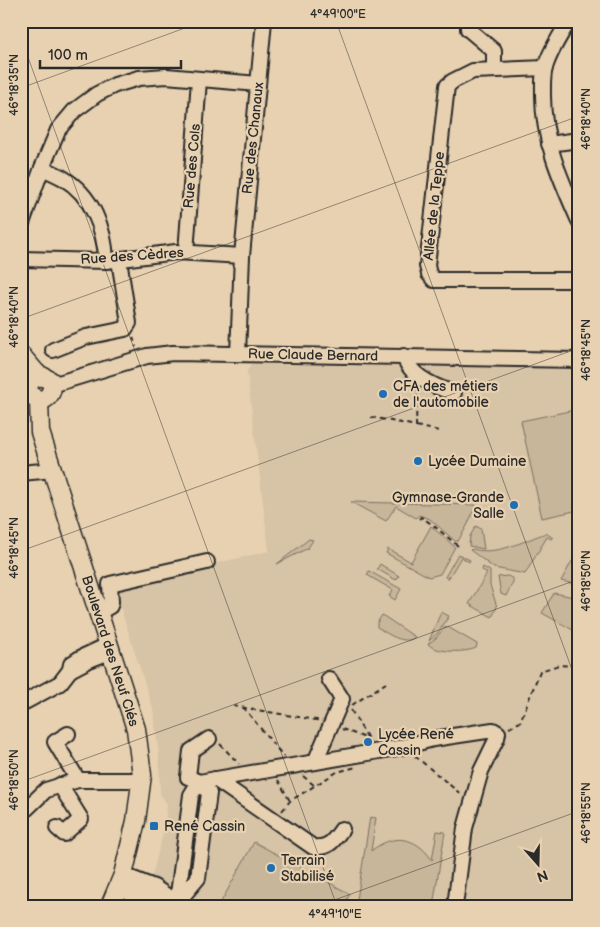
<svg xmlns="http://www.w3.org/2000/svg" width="600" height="927" font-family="'Balsamiq Sans',sans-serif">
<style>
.built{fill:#d7c3a5}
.green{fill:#c8b69a;stroke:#7a7062}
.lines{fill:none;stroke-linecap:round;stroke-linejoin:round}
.minor-casing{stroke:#2b2b2b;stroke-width:18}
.major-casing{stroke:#2b2b2b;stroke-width:21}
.path{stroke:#2b2b2b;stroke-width:2;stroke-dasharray:5 4;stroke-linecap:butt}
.minor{stroke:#e7d1b0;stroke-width:14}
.major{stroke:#e7d1b0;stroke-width:18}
.ticks{fill:none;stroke:#2b2b2b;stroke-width:1;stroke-opacity:0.45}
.poi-dot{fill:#1f6fb2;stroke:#e7d1b0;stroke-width:2}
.labels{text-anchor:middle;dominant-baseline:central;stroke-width:4.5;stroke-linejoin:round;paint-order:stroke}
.street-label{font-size:14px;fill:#2b2b2b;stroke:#e7d1b0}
.poi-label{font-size:14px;fill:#2b2b2b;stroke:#e7d1b0;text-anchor:start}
.neatline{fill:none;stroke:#2b2b2b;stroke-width:2}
.ticks-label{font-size:12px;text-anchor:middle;fill:#2b2b2b}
</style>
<rect width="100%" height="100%" fill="#e7d1b0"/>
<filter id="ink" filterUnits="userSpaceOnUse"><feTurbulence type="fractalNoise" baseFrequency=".02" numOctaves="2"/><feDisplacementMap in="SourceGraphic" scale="10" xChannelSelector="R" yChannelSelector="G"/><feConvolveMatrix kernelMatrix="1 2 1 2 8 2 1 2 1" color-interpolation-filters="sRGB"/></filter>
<g filter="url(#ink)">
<!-- built -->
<polygon class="built" points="251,364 579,369 579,906 144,906 165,826 167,804 160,794 159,755 153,709 114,587 269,551 247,371"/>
<!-- green -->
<g class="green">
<polygon points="579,409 579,510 542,518 521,421"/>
<polygon points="351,502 476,505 467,526 458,541 455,541 430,519 419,515 416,518 396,506 386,521"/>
<polygon points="431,526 455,547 440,574 429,577 386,553 388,549 411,562"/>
<polygon points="476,526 481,529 484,549 469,546 470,536"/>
<path d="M546,533L553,538L551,539L547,537L525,574L494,568L470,550L473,549C497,556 523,541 546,533Z"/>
<polygon points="309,539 313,540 308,548 277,564"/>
<polygon points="458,554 470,560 469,562 461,557 448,579 445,577"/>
<polygon points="579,557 579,585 561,581 572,561 575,562"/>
<polygon points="380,564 399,576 396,580 377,569"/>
<polygon points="483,567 490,571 490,585 497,607 492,617 469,604 487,573 482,570"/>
<polygon points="369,571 401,589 395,600 389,596 393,590 367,575"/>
<polygon points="508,576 513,579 513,582 506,596 501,594 498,577"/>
<polygon points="554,593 579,598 579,621 573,630 542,613"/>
<polygon points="441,612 449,616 438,633 429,641"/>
<path d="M382,615L415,637C405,646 386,633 377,627V623Z"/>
<path d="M446,626L477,644L476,648C465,653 436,653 428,644L436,638Z"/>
<path d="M370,817L376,818L371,851C393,833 416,836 432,860L437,831L445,832L433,906H356Z"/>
<polygon points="254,842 350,894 343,906 229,906 221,902"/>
</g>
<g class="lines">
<defs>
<g id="minor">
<polyline points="468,21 468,29 494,51 494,70"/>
<path d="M569,21C561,34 552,48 547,62C542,72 543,85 543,96C543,141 561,180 579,221"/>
<polyline points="545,68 473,71 453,81 447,86 427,266 429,274 434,280 579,280"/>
<polyline points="549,144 579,140"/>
<path d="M42,168C49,171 56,174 63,178C92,195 105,229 106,261"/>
<polyline points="21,226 42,168 58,130 74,111 97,94 115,85 139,78 166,76 258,84"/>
<polyline points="186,252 199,80"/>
<polyline points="21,259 106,261 176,252 242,256"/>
<polyline points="53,350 86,337 125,329 129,323 119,260"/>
<polyline points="238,354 242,256 264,21"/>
<path d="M404,356C410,377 435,387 454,393"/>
<polyline points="52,385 147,356 173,353 579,360"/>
<polyline points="21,473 53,470"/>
<polyline points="99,612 110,606 111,602 110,584 207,562"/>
<polyline points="110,644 80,658 71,664 70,670 89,660 112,651"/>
<polyline points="21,704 60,683 70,670"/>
<polyline points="68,734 55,742 78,780"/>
<polyline points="315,762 342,699 329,679"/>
<path d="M215,779L313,847C329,849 334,840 342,829"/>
<polyline points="199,782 403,747 433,739 493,730 498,733 497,738 481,771 465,828 455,906"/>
<polyline points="21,814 46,790 78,780 141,780"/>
<polyline points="57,828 64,834 81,819 60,785"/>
<polyline points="117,888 147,898 177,903 154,887 123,875"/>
<polyline points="177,902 191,795 199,782"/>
<polyline points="177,903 198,878 209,793 199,782 188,777 191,751 209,739"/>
</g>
<g id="major">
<polyline points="21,355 39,376"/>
<path d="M21,371C24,377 29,395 33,397C45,406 55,392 51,381L42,376L32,379L28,386"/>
<path id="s1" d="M39,400L40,432L136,729L142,775L136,821L123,875L110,906"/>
</g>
</defs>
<!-- minor casing -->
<use href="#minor" class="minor-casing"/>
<!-- major casing -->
<use href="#major" class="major-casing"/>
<!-- path -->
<g class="path">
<polyline points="133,337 136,347"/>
<polyline points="371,417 416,426 417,389"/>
<polyline points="416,426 439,431"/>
<polyline points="419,519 421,517 433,525 458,546"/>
<polyline points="352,705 386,683"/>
<polyline points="233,706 322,721"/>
<polyline points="243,707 284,757"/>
<polyline points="351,710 370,742"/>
<polyline points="509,728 520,722 540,671 559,665 579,666"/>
<polyline points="342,729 368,739"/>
<polyline points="220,744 239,764"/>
<polyline points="415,756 463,796"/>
<polyline points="303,776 315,786"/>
<polyline points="278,780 290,801"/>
<polyline points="282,811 290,801 337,772 356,767"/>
</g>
<!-- minor -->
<use href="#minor" class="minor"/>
<!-- major -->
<use href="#major" class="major"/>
</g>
</g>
<!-- ticks -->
<path class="ticks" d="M336,21L579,689M21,38L337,906M21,88L204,21M21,319L579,116M21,551L579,348M21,782L579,579M318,906L579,811"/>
<!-- markers -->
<g class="poi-dot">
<circle cx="383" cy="394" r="5"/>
<circle cx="418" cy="461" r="5"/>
<circle cx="514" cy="505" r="5"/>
<circle cx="368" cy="742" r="5"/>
<rect x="149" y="821" width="10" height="10" rx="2.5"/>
<circle cx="271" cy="868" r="5"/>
</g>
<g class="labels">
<!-- street labels -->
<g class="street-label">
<text transform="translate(253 138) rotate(-84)">Rue des Chanaux</text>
<text transform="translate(192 166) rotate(-85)">Rue des Cols</text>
<text transform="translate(434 206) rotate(-84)">Allée de la Teppe</text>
<text transform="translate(132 256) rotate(-4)">Rue des Cèdres</text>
<text transform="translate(313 355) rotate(1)">Rue Claude Bernard</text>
<text stroke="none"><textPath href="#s1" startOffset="262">Boulevard des Neuf Clés</textPath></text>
</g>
<!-- poi labels -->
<g class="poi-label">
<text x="393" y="386">CFA des métiers<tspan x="393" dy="16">de l'automobile</tspan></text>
<text x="428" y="461">Lycée Dumaine</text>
<text x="504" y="497" text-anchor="end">Gymnase-Grande<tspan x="504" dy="16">Salle</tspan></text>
<text x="378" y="734">Lycée René<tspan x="378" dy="16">Cassin</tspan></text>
<text x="164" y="826">René Cassin</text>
<text x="281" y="860">Terrain<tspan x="281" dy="16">Stabilisé</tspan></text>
</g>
</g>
<!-- margin -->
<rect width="600" height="927" fill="none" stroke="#e7d1b0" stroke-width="55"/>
<!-- north arrow -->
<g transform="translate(538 864) rotate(160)" stroke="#e7d1b0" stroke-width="4" paint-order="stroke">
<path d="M0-4L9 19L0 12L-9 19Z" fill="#2b2b2b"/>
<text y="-8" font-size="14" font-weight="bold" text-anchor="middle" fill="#2b2b2b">N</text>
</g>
<!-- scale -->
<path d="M40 60v8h141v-8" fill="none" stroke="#2b2b2b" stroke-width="2.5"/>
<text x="48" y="60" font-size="15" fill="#2b2b2b" stroke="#e7d1b0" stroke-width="4" paint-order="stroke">100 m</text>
<rect x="28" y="28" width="544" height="872" class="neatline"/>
<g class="ticks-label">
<text x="338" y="18">4°49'00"E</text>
<text transform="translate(14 85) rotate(-90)" y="4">46°18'35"N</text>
<text transform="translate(586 119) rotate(-90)" y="4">46°18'40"N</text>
<text transform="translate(14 317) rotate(-90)" y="4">46°18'40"N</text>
<text transform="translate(586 350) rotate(-90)" y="4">46°18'45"N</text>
<text transform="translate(14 548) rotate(-90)" y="4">46°18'45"N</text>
<text transform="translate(586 581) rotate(-90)" y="4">46°18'50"N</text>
<text transform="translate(14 780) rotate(-90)" y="4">46°18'50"N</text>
<text transform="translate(586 813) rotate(-90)" y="4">46°18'55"N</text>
<text x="335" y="918">4°49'10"E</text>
</g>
</svg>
